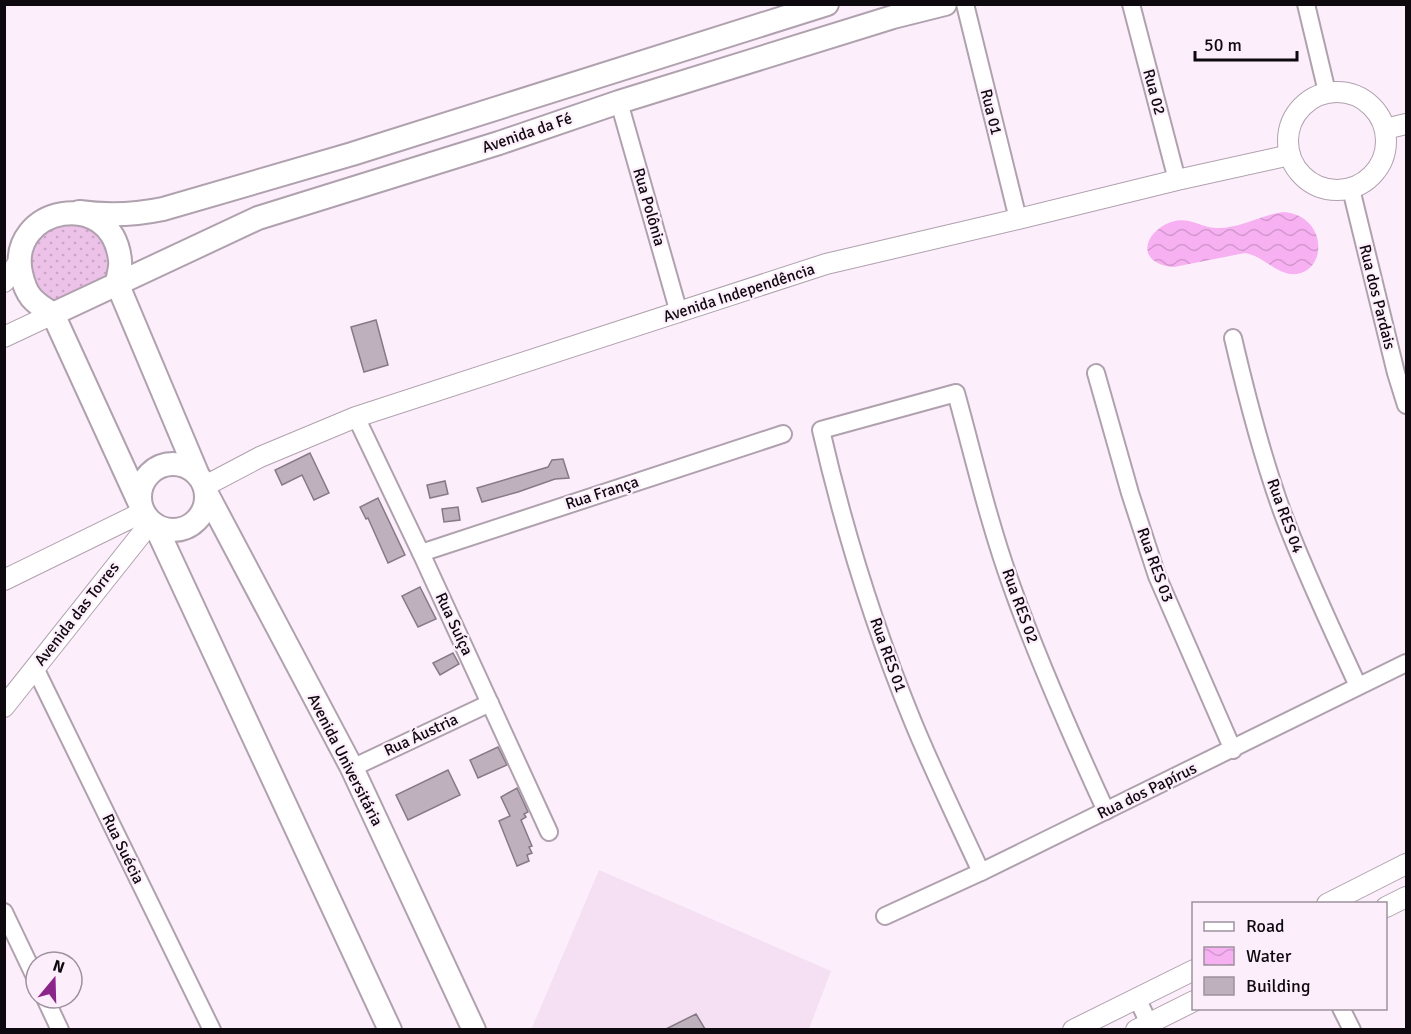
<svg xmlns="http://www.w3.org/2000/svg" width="1411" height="1034" font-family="Signika,sans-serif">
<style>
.built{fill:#f4e0f2}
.grass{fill:url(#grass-dots)}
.water{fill:url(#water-waves)}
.building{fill:#beb0bd;stroke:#877985;stroke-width:1.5}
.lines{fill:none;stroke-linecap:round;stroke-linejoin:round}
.minor-casing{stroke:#b0a1ae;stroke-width:20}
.tertiary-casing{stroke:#b0a1ae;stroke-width:22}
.secondary-casing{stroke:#b0a1ae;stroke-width:26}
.minor{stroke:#fff;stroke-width:16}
.tertiary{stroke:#fff;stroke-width:20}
.secondary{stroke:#fff;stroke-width:22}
.labels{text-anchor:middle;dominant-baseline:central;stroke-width:4.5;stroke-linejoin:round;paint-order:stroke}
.street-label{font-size:16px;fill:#0e090e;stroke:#fdeefc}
</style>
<defs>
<pattern id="grass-dots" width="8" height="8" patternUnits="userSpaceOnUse" patternTransform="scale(1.5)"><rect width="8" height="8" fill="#edc2e9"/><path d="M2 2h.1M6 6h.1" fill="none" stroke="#caa5c7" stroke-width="1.8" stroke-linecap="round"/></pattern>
<pattern id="water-waves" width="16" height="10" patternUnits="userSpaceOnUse" patternTransform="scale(1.5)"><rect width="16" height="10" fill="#f7b1f2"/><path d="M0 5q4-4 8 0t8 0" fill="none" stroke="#d397ce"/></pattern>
</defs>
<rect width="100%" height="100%" fill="#fdeefc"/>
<!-- built -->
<polygon class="built" points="599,870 831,971 809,1029 531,1030"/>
<!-- grass -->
<path class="grass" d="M69,222L94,229L110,247L111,274L50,303C28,288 23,253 42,234C48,228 60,226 69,222Z"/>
<!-- water -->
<path class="water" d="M1283,212C1327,215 1328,269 1297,274C1277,276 1264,256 1245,253L1174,267C1136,264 1142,233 1171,222C1189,216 1199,227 1216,228C1239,229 1260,215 1283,212Z"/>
<!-- building -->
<g class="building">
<polygon points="376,320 388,365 364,372 351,327"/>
<polygon points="310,453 329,493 314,500 302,475 282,485 275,470"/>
<polygon points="563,459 569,478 555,479 518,492 482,502 477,488 548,467 552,460"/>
<polygon points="445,481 448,494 430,498 427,485"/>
<polygon points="378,498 405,555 388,563 368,518 366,519 360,507"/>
<polygon points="458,507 460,520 444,522 442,509"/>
<polygon points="420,587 436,619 418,627 402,596"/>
<polygon points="453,653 459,664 440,675 433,663"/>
<polygon points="498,747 507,765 478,778 470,760"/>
<polygon points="448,770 460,795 408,820 396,795"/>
<polygon points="517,788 528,812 524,814 526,817 521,820 532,846 529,847 532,853 527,855 529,861 517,866 499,821 510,816 501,797"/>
<polygon points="696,1014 705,1029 666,1029"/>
</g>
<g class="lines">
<defs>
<g id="minor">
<polyline points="965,4 1018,219"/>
<polyline points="1131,4 1177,180"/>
<polyline points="1306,4 1327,92"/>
<polyline points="619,102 679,313"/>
<polyline points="1351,189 1396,373 1406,405"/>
<path d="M1233,338C1247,398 1262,457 1283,514C1305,573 1332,629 1358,686"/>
<polyline points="1096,373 1130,493 1157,576 1233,750"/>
<polyline points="356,417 421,553 549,832"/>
<polyline points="421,553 783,434"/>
<polyline points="35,668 212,1030"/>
<polyline points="352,768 490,703"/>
<path d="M981,872C958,822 934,773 913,722C874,627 844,530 821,430L956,393C974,458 989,524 1012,587C1039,663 1072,737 1106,811"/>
<polyline points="4,912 36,979"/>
<polyline points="885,916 981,872 1406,663"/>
<polyline points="45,998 60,1030"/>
<polyline points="1137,998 1152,1030"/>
<polyline points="1341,1008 1352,1030"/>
</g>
<g id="tertiary">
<circle cx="1337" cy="141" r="49"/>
<polyline points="1385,129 1406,124"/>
<polyline points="4,282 19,262"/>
<polyline points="4,337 53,314"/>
<polyline points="205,486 260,457 356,417 826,264 1018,219 1177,180 1290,155"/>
<polyline points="4,580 143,512"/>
<polyline points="4,707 151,522"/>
<polyline points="1327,904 1406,864"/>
<polyline points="1386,907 1406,897"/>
<polyline points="1073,1030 1194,970"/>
<polyline points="1136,1030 1194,1001"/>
</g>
<g id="secondary">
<path d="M79,212C108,216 134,215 163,209L352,154L827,4"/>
<polyline points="53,314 258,218 499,143 619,102 893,17 945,4"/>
<circle cx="173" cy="497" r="33"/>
<polyline points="207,494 352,768 474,1030"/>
<path d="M140,504L53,314C33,302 26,296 21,273C7,207 112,186 120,260C121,267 118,276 117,283L197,473"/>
<polyline points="155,525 390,1030"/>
</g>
</defs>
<!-- minor casing -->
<use href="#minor" class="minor-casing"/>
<!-- tertiary casing -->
<use href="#tertiary" class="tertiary-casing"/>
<!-- secondary casing -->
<use href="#secondary" class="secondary-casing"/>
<!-- minor -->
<use href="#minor" class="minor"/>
<!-- tertiary -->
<use href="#tertiary" class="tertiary"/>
<!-- secondary -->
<use href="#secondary" class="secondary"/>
</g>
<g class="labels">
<!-- street labels -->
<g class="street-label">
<text transform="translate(1154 92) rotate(75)">Rua 02</text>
<text transform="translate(991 112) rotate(76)">Rua 01</text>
<text transform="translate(527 133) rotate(-19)">Avenida da Fé</text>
<text transform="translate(649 207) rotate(74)">Rua Polônia</text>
<text transform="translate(739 293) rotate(-18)">Avenida Independência</text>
<text transform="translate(1377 297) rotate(76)">Rua dos Pardais</text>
<text transform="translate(602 493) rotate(-18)">Rua França</text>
<text transform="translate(1285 516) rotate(70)">Rua RES 04</text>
<text transform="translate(1155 565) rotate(70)">Rua RES 03</text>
<text transform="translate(1020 606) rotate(70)">Rua RES 02</text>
<text transform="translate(77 614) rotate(-52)">Avenida das Torres</text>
<text transform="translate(454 624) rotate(65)">Rua Suíça</text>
<text transform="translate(888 655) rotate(70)">Rua RES 01</text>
<text transform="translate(421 735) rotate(-25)">Rua Áustria</text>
<text transform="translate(345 760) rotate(63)">Avenida Universitária</text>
<text transform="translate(1147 791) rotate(-26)">Rua dos Papírus</text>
<text transform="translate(123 849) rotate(64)">Rua Suécia</text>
</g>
</g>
<!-- border -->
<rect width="1411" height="1034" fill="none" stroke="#0e090e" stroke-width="12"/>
<!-- legend -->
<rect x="1192" y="902" width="195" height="108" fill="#fdeefc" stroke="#9d929d" stroke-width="1.5"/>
<rect x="1204" y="922" width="30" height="9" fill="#ffffff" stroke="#9d929d" stroke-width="1.5"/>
<text x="1246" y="932" font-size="18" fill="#0e090e">Road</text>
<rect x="1204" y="947" width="30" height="18" fill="url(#water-waves)" stroke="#9d929d" stroke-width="1.5"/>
<text x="1246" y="962" font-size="18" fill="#0e090e">Water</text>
<rect x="1204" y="977" width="30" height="18" fill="#beb0bd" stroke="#9d929d" stroke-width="1.5"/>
<text x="1246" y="992" font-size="18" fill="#0e090e">Building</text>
<!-- north arrow -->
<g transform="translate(54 980) rotate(19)"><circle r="28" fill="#fdeefc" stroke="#9d929d" stroke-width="1.5"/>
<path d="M0-4.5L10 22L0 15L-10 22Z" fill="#8c258a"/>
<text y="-9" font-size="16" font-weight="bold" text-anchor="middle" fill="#0e090e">N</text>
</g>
<!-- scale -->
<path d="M1195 51v9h102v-9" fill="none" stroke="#0e090e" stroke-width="3"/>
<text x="1204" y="51" font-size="18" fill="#0e090e" stroke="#fdeefc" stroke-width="4.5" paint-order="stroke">50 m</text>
</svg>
